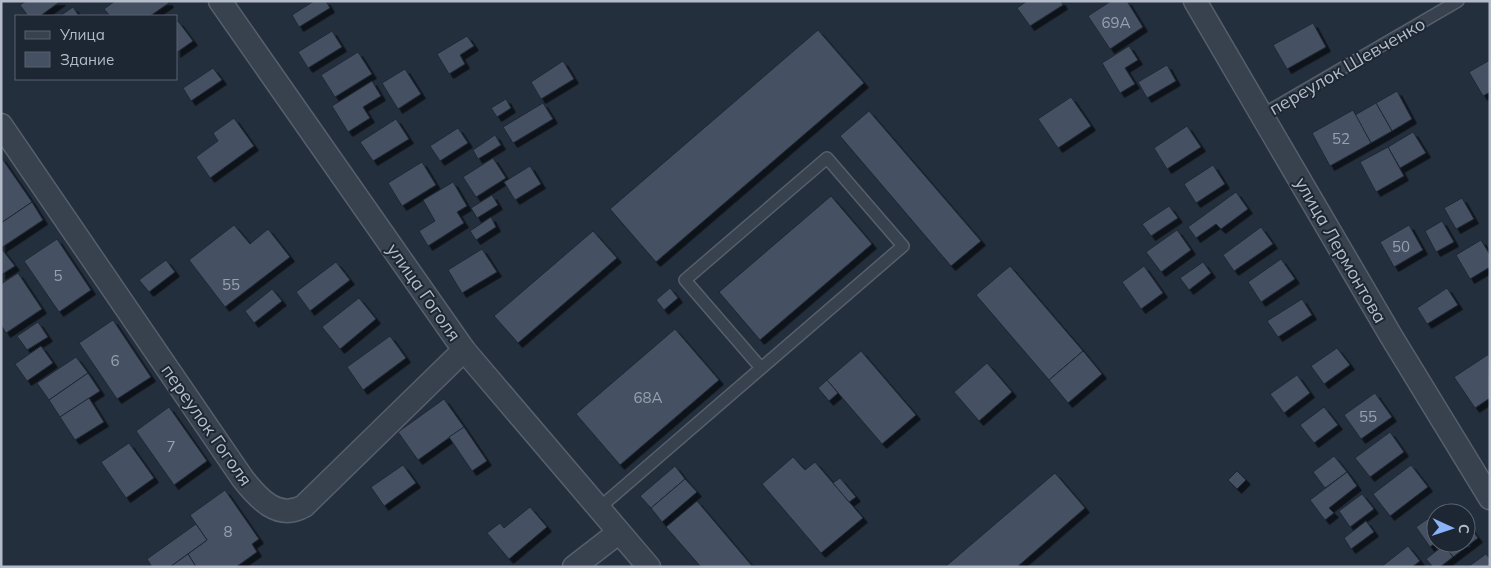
<svg xmlns="http://www.w3.org/2000/svg" width="1491" height="568" font-family="Mulish,sans-serif">
<style>
.building{fill:#455162;stroke:#1f2835;filter:url(#shadow)}
.lines{fill:none;stroke-linecap:round;stroke-linejoin:round}
.service-casing{stroke:#565f6c;stroke-width:14}
.minor-casing{stroke:#565f6c;stroke-width:25}
.service{stroke:#38414e;stroke-width:11}
.minor{stroke:#38414e;stroke-width:22}
.labels{text-anchor:middle;dominant-baseline:central;stroke-width:4;stroke-linejoin:round;paint-order:stroke}
.number-label{font-size:15px;fill:#98a1af}
.street-label{font-size:18px;fill:#b4bcc9;stroke:#1d2633}
</style>
<defs>
<filter id="shadow"><feDropShadow dx="4.5" dy="4.5" stdDeviation="0" flood-color="#0009"/></filter>
</defs>
<rect width="100%" height="100%" fill="#242f3e"/>
<!-- building -->
<g class="building">
<polygon points="26,1 61,1 40,16 28,16 20,5"/>
<polygon points="115,1 168,1 169,3 150,16 110,16 104,9"/>
<polygon points="314,1 326,1 330,8 299,27 292,15"/>
<polygon points="1027,1 1061,1 1063,5 1030,26 1017,8"/>
<polygon points="1111,1 1127,1 1143,27 1110,49 1088,16"/>
<polygon points="73,7 79,16 60,16"/>
<polygon points="178,21 193,41 176,53 176,23"/>
<polygon points="1313,23 1326,47 1287,69 1273,45"/>
<polygon points="818,30 864,83 656,262 610,209"/>
<polygon points="332,31 342,47 308,68 298,52"/>
<polygon points="467,36 474,46 460,55 465,64 449,74 437,54"/>
<polygon points="1129,46 1138,60 1125,68 1135,84 1120,93 1102,63"/>
<polygon points="358,52 372,74 335,97 321,75"/>
<polygon points="1490,60 1490,92 1483,96 1469,72"/>
<polygon points="563,61 574,79 541,99 531,82"/>
<polygon points="1167,65 1176,81 1147,98 1138,82"/>
<polygon points="213,68 222,80 191,101 183,88"/>
<polygon points="405,69 421,94 398,109 382,83"/>
<polygon points="372,81 381,96 363,107 370,118 348,132 332,106"/>
<polygon points="1397,91 1412,119 1392,131 1376,103"/>
<polygon points="1071,97 1091,126 1058,148 1038,119"/>
<polygon points="506,99 511,108 497,117 491,108"/>
<polygon points="543,103 553,119 513,143 503,127"/>
<polygon points="1376,103 1392,131 1371,143 1355,115"/>
<polygon points="1353,110 1371,143 1330,166 1312,133"/>
<polygon points="869,111 981,241 951,266 840,136"/>
<polygon points="234,118 254,146 210,178 196,157 218,141 213,133"/>
<polygon points="396,119 409,139 373,161 360,142"/>
<polygon points="1187,126 1201,147 1167,169 1154,148"/>
<polygon points="458,128 468,143 440,161 430,146"/>
<polygon points="1413,132 1426,153 1400,168 1388,147"/>
<polygon points="495,135 501,145 478,159 473,150"/>
<polygon points="1388,147 1404,176 1376,192 1360,162"/>
<polygon points="1,157 32,202 1,223"/>
<polygon points="493,158 506,178 476,197 463,177"/>
<polygon points="422,162 436,185 402,206 388,183"/>
<polygon points="1213,165 1225,184 1196,203 1184,184"/>
<polygon points="530,166 541,184 515,200 504,182"/>
<polygon points="453,182 467,206 457,212 464,223 428,246 419,231 435,221 423,200"/>
<polygon points="1236,192 1248,209 1221,229 1216,224 1196,238 1188,227"/>
<polygon points="492,195 498,205 477,218 471,208"/>
<polygon points="831,196 872,244 760,340 719,292"/>
<polygon points="1462,198 1474,219 1456,229 1444,208"/>
<polygon points="32,202 43,220 1,248 1,223"/>
<polygon points="1169,206 1178,218 1151,236 1142,224"/>
<polygon points="491,217 496,227 476,240 470,231"/>
<polygon points="1442,221 1454,242 1436,252 1425,231"/>
<polygon points="234,225 250,244 268,229 290,257 225,307 189,260"/>
<polygon points="1409,225 1423,250 1394,267 1380,242"/>
<polygon points="1261,227 1273,244 1234,271 1223,255"/>
<polygon points="1177,230 1191,250 1161,272 1146,252"/>
<polygon points="593,231 617,258 518,343 494,316"/>
<polygon points="57,239 91,290 59,312 24,261"/>
<polygon points="1481,240 1490,255 1490,267 1470,279 1456,255"/>
<polygon points="1,248 15,266 1,275"/>
<polygon points="482,249 497,272 462,293 448,270"/>
<polygon points="1281,259 1295,279 1261,302 1248,282"/>
<polygon points="166,260 175,272 149,292 139,280"/>
<polygon points="336,262 350,280 310,311 296,292"/>
<polygon points="1203,262 1211,273 1189,290 1180,278"/>
<polygon points="1010,266 1083,351 1049,380 976,295"/>
<polygon points="1144,266 1163,293 1141,309 1122,282"/>
<polygon points="18,273 42,309 6,333 1,325 1,284"/>
<polygon points="670,288 678,298 664,310 656,300"/>
<polygon points="1447,288 1458,305 1427,324 1417,308"/>
<polygon points="272,289 282,301 254,323 245,311"/>
<polygon points="359,298 376,319 340,349 322,327"/>
<polygon points="1302,299 1312,315 1278,337 1267,321"/>
<polygon points="113,320 151,377 117,399 79,343"/>
<polygon points="38,322 48,337 27,350 17,336"/>
<polygon points="675,329 719,380 620,465 576,414"/>
<polygon points="390,336 406,358 363,390 347,367"/>
<polygon points="41,346 53,363 27,381 15,364"/>
<polygon points="1337,348 1350,365 1324,384 1311,366"/>
<polygon points="861,351 916,415 882,444 827,380"/>
<polygon points="1083,351 1102,374 1068,403 1049,380"/>
<polygon points="1489,354 1490,398 1475,408 1454,377"/>
<polygon points="76,357 88,373 49,400 37,383"/>
<polygon points="987,363 1012,392 979,421 954,392"/>
<polygon points="88,373 100,391 60,417 49,400"/>
<polygon points="1297,375 1310,393 1284,413 1270,394"/>
<polygon points="827,380 838,393 829,401 818,388"/>
<polygon points="1375,393 1392,417 1361,439 1344,415"/>
<polygon points="89,398 104,422 75,440 60,417"/>
<polygon points="444,399 464,427 418,460 398,432"/>
<polygon points="169,407 207,461 174,485 136,431"/>
<polygon points="1324,407 1338,425 1314,443 1300,425"/>
<polygon points="464,427 487,461 472,471 449,437"/>
<polygon points="1390,432 1404,452 1370,477 1355,458"/>
<polygon points="129,443 154,478 126,498 101,462"/>
<polygon points="1334,456 1347,472 1325,488 1313,472"/>
<polygon points="793,457 805,470 815,462 863,518 821,553 762,484"/>
<polygon points="403,465 416,483 384,506 371,487"/>
<polygon points="1411,465 1428,487 1390,516 1373,494"/>
<polygon points="675,466 685,479 651,508 640,496"/>
<polygon points="1237,471 1246,480 1237,489 1228,480"/>
<polygon points="1347,472 1357,486 1329,508 1334,513 1325,520 1310,500"/>
<polygon points="1055,473 1085,508 1017,567 945,567"/>
<polygon points="840,478 856,497 849,502 833,483"/>
<polygon points="685,479 697,492 662,522 651,508"/>
<polygon points="225,490 259,539 252,544 257,552 236,567 196,567 188,554 207,540 190,515"/>
<polygon points="1362,494 1374,509 1350,527 1339,511"/>
<polygon points="697,501 753,567 701,567 666,527"/>
<polygon points="1449,504 1455,513 1436,513"/>
<polygon points="530,507 547,527 509,559 487,533 500,523 504,528"/>
<polygon points="1436,513 1436,542 1430,547 1416,527"/>
<polygon points="1366,521 1374,532 1351,549 1344,538"/>
<polygon points="196,524 207,540 170,567 152,567 147,559"/>
<polygon points="1469,526 1478,538 1453,557 1444,545 1447,543 1466,543 1466,528"/>
<polygon points="1444,545 1453,557 1440,567 1433,567 1426,559"/>
<polygon points="1408,546 1420,561 1412,567 1381,567"/>
<polygon points="188,554 196,567 170,567"/>
<polygon points="1486,554 1490,559 1490,567 1468,567"/>
</g>
<g class="lines">
<defs>
<g id="service">
<polyline points="1262,115 1458,1"/>
<polyline points="598,509 903,246 827,158 685,280 761,368"/>
</g>
<g id="minor">
<polyline points="220,1 464,350 649,567"/>
<polyline points="1195,1 1391,336 1490,498"/>
<path d="M1,125L243,479C258,498 278,521 304,506L464,350"/>
<polyline points="574,567 618,533"/>
</g>
</defs>
<!-- service casing -->
<use href="#service" class="service-casing"/>
<!-- minor casing -->
<use href="#minor" class="minor-casing"/>
<!-- service -->
<use href="#service" class="service"/>
<!-- minor -->
<use href="#minor" class="minor"/>
</g>
<g class="labels">
<!-- number labels -->
<g class="number-label">
<text x="1116" y="22">69А</text>
<text x="1341" y="138">52</text>
<text x="1401" y="246">50</text>
<text x="58" y="275">5</text>
<text x="231" y="284">55</text>
<text x="115" y="360">6</text>
<text x="648" y="397">68А</text>
<text x="1368" y="416">55</text>
<text x="171" y="446">7</text>
<text x="228" y="531">8</text>
</g>
<!-- street labels -->
<g class="street-label">
<text transform="translate(1347 66) rotate(-30)">переулок Шевченко</text>
<text transform="translate(1341 250) rotate(60)">улица Лермонтова</text>
<text transform="translate(424 292) rotate(55)">улица Гоголя</text>
<text transform="translate(207 425) rotate(55)">переулок Гоголя</text>
</g>
</g>
<!-- border -->
<rect width="1491" height="568" fill="none" stroke="#b4bcc9" stroke-width="5"/>
<!-- legend -->
<rect x="15" y="15" width="162" height="65" fill="#1d2633" stroke="#59626f"/>
<rect x="25" y="31" width="25" height="8" fill="#38414e" stroke="#59626f"/>
<text x="60" y="40" font-size="15" fill="#b4bcc9">Улица</text>
<rect x="25" y="52" width="25" height="15" fill="#455162" stroke="#59626f"/>
<text x="60" y="65" font-size="15" fill="#b4bcc9">Здание</text>
<!-- north arrow -->
<g transform="translate(1451 528) rotate(93)"><circle r="24" fill="#1d2633" stroke="#59626f"/>
<path d="M0-4L9 19L0 12L-9 19Z" fill="#8ab4f8"/>
<text y="-8" font-size="14" font-weight="bold" text-anchor="middle" fill="#b4bcc9">С</text>
</g>
</svg>
